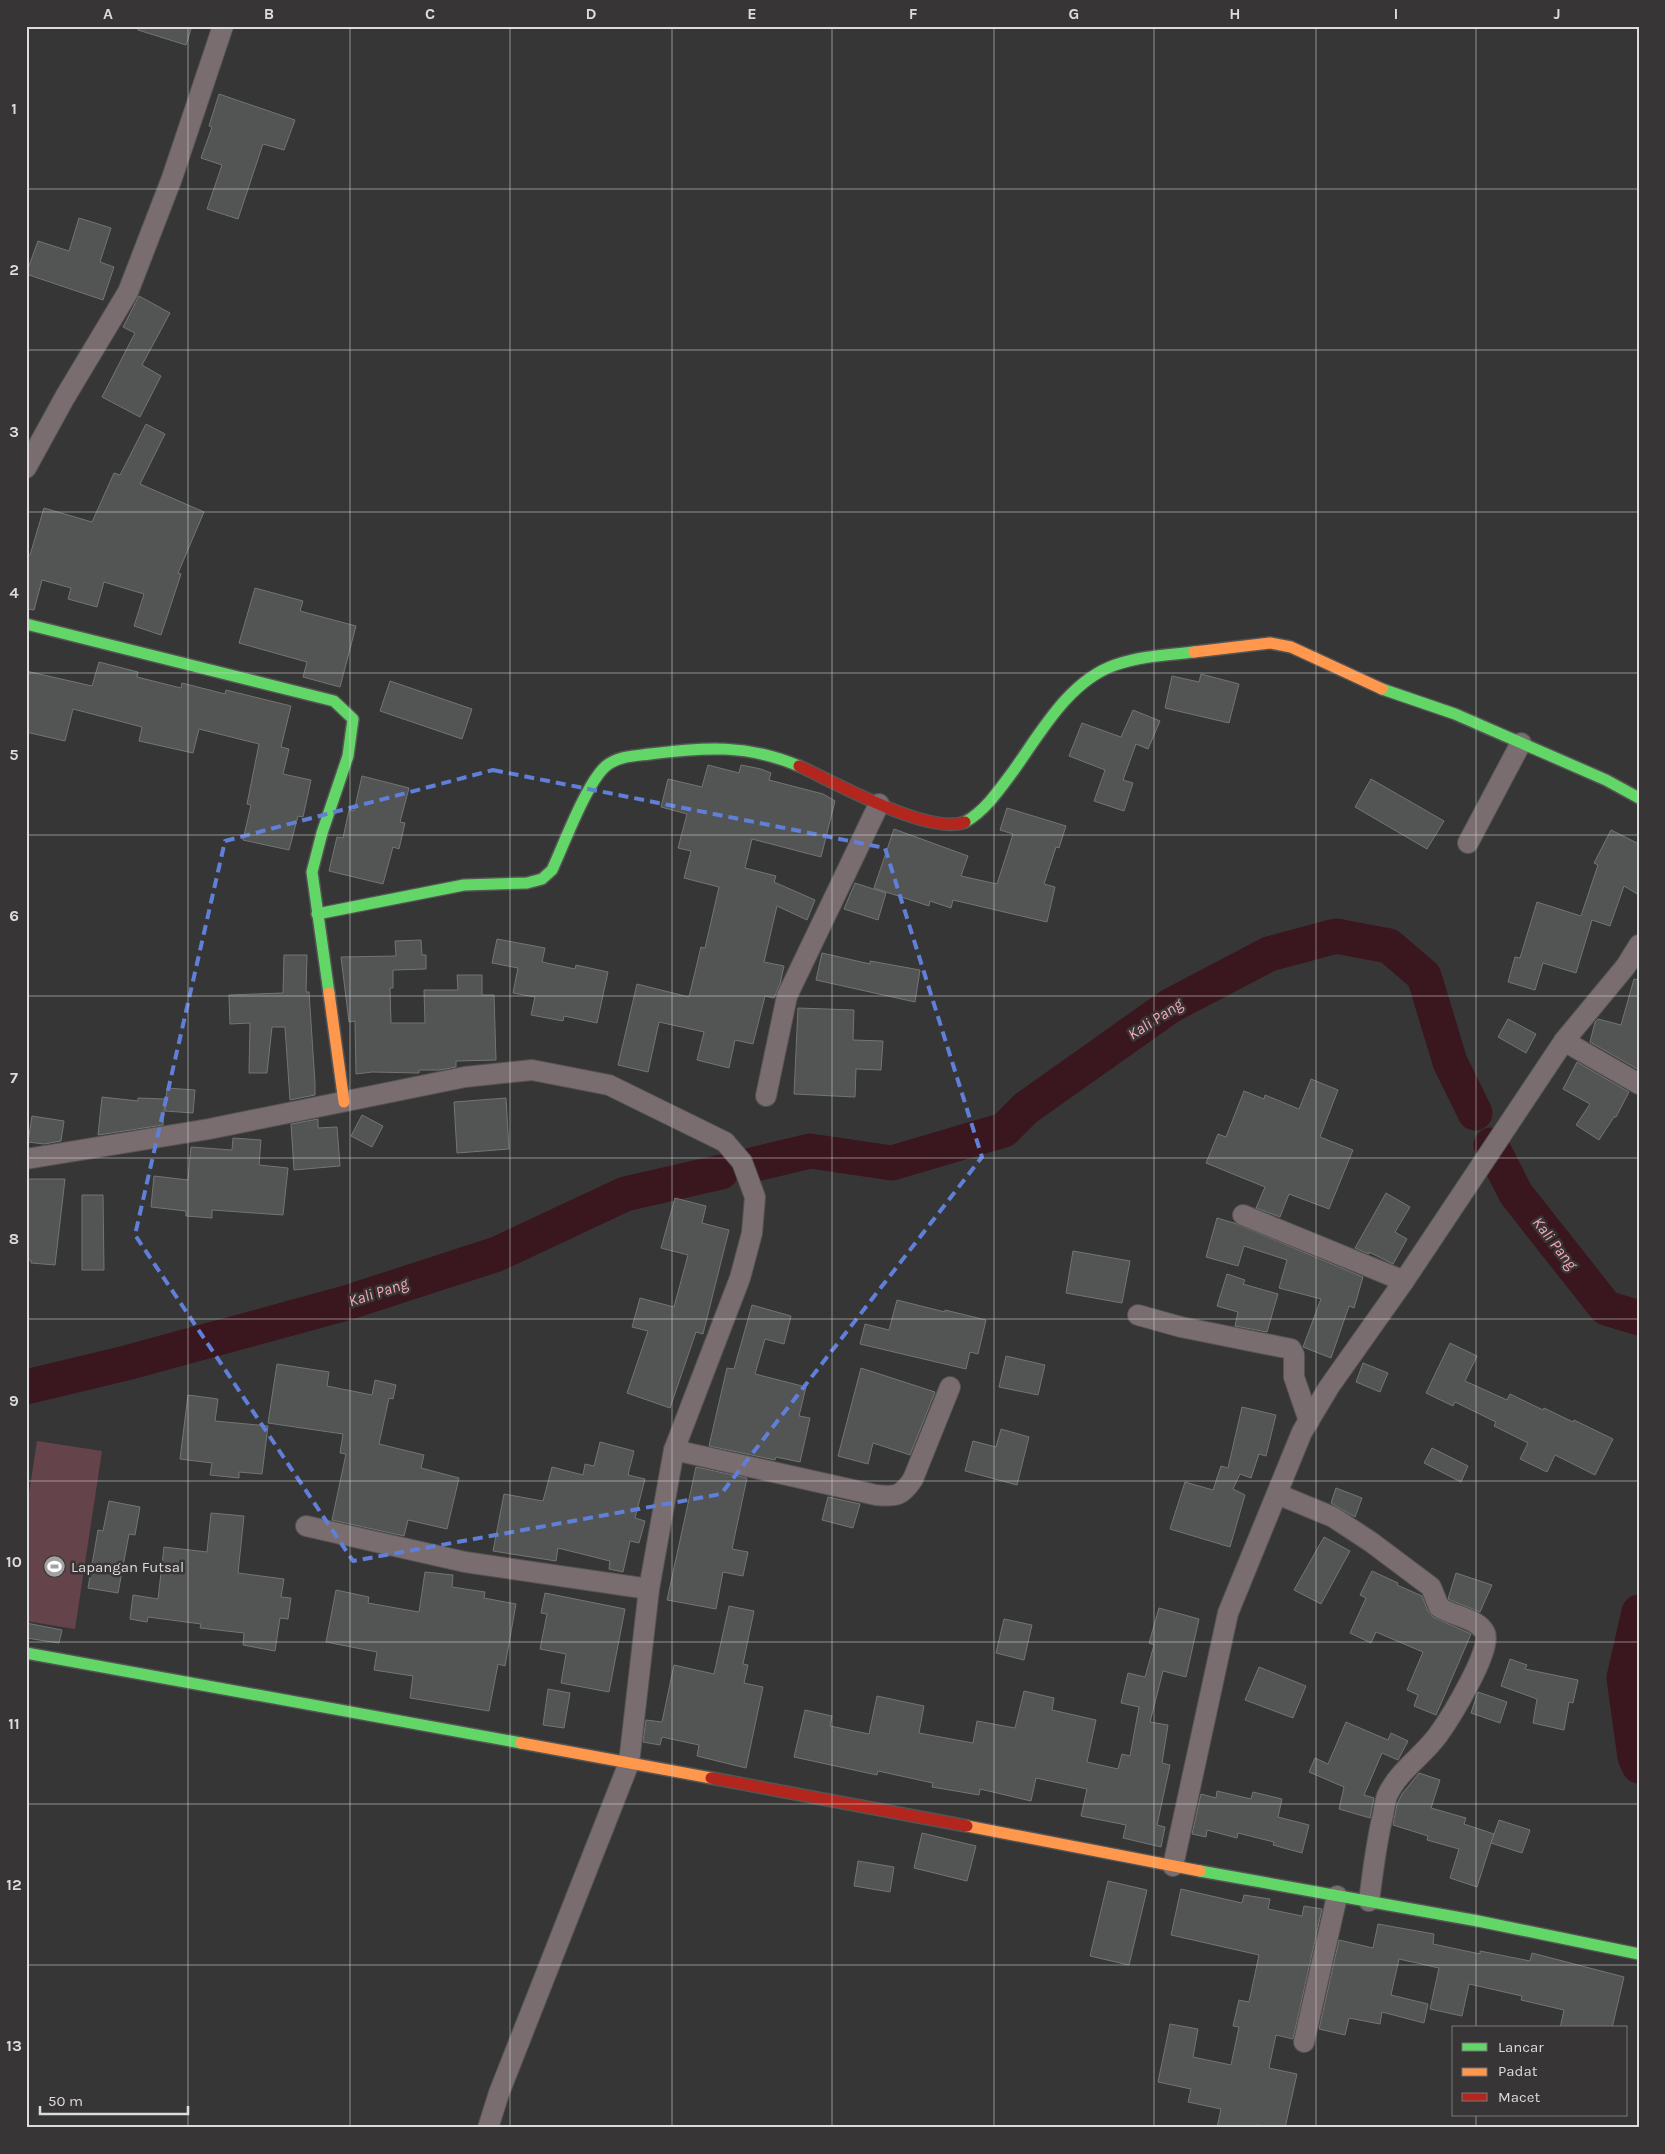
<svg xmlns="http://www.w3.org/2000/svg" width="1665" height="2154" font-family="Karla,sans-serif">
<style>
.green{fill:#65434a}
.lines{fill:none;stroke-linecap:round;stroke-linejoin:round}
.river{stroke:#3a161f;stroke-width:35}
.building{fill:#535454;stroke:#737474}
.street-casing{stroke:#555454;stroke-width:22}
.fast-casing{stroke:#555454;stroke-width:14}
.slow-casing{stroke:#555454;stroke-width:14}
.jam-casing{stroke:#555454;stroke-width:14}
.street{stroke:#7a6d70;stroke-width:20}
.fast{stroke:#63d668;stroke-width:11}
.slow{stroke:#ff974d;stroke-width:11}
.jam{stroke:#b3261e;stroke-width:11}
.marked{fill:none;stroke:#607fd9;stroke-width:4;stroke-dasharray:10 6;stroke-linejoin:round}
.grid{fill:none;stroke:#dddbdc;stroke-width:1;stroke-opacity:0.55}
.labels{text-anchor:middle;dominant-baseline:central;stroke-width:5;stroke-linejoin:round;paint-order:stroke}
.poi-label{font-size:15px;fill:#dddbdc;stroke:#383536;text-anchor:start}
.water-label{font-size:16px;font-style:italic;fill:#f6a8b7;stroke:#383536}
.neatline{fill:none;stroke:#dddbdc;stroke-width:2}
.grid-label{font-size:16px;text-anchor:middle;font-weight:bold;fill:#dddbdc}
</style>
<rect width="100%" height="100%" fill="#373636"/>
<!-- green -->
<polygon class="green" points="37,1441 102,1451 75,1629 26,1621 26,1513"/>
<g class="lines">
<!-- river -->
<g class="river">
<polyline points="1491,1145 1516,1194 1606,1308 1639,1318"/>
<polyline points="752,1165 810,1151 892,1163 1004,1130 1026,1108 1170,1006 1269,954 1336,936 1389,946 1424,976 1450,1062 1475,1113"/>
<polyline points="26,1387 126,1363 346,1303 497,1254 625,1194 721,1172"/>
<polyline points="1639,1612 1624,1678 1635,1757 1639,1766"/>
</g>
</g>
<!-- building -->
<g class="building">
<polygon points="138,26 192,26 186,45 138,30"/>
<polygon points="219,94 295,120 284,150 263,144 238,219 207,209 222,165 201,158 212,127 209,126"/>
<polygon points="79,218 111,228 100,262 114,267 103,300 26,274 38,241 69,251"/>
<polygon points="139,296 170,313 142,365 161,376 140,417 102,397 135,333 123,327"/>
<polygon points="146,424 165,434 140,484 204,512 178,573 181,574 161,635 134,626 144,594 104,582 97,607 68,599 71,588 42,580 34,610 26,609 26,554 30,555 44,508 92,522 114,473 120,475"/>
<polygon points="255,588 303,601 300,611 356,626 340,687 303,677 307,662 239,643"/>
<polygon points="99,662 138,672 137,677 181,688 182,683 225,694 226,690 291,706 281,747 289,749 283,774 311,780 303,817 298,816 289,850 243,840 251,805 247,804 259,744 199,729 193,753 139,741 142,727 73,709 65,741 26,732 26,671 92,686"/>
<polygon points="1201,674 1239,684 1229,723 1165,708 1172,676 1199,682"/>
<polygon points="390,681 472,709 462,739 380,711"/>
<polygon points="1133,710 1160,721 1148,749 1136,744 1123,780 1133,783 1124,811 1094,801 1105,770 1069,756 1082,723 1121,737"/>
<polygon points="708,765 739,773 741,765 761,769 771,773 769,780 823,794 835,801 821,857 752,839 745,868 776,876 774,882 815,900 807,920 777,906 764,962 784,966 780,984 774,998 765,996 753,1044 735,1040 729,1068 697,1060 704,1032 659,1022 648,1072 618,1065 637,984 689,997 701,947 705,948 719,887 684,878 691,851 678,848 687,814 661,807 668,779 702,787"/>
<polygon points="362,776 409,788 400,822 405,823 399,849 393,847 383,884 329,871 337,837 343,838 349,810 354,811"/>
<polygon points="1371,779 1444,821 1427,849 1355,807"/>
<polygon points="1007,808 1066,826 1059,848 1056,847 1044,884 1055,887 1047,922 953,900 951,908 930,901 929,906 874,888 894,829 968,856 961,876 997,884 1013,834 1000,830"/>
<polygon points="1611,830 1639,844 1639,895 1624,886 1610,926 1592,920 1576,973 1543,963 1535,990 1508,982 1515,957 1520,958 1537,902 1581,916 1598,865 1594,863"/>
<polygon points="855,883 886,893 878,920 844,909"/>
<polygon points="497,939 545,948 542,962 575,969 576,965 608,972 597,1023 564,1016 563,1021 531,1015 535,997 513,993 518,968 492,963"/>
<polygon points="421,940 422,955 426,955 426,969 393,970 393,988 390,988 391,1023 425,1023 424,990 458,990 457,975 482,975 482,995 494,995 496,1060 456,1061 456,1067 440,1070 419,1070 419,1073 372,1072 356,1074 355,1021 349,1022 341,957 396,956 395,941"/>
<polygon points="822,953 870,964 870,961 920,970 915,1002 816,980"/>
<polygon points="284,955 307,955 306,992 309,992 315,1083 315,1095 290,1100 285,1027 272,1027 267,1073 249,1073 250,1023 230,1024 229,995 283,993"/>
<polygon points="1634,979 1639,980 1639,1070 1590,1042 1595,1022 1598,1019 1621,1025"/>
<polygon points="798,1008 854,1010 853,1040 883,1041 881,1070 856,1069 855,1097 794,1094"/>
<polygon points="1508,1019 1536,1034 1526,1053 1498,1037"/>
<polygon points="1577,1062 1629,1092 1616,1117 1614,1117 1599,1140 1576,1125 1590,1104 1563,1089"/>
<polygon points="1311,1079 1338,1090 1320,1137 1353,1150 1329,1209 1289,1194 1280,1217 1256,1208 1265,1187 1206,1163 1218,1134 1226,1137 1244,1091 1264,1099 1265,1095 1299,1109"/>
<polygon points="167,1088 195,1090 193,1113 165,1111"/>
<polygon points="102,1097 138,1101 138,1098 165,1099 163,1125 98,1135"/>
<polygon points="506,1098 509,1149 457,1153 454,1102"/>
<polygon points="362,1115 383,1126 372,1147 351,1136"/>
<polygon points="32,1116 64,1121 61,1141 44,1144 28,1142"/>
<polygon points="318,1119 318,1128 337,1127 340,1166 294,1170 291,1124"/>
<polygon points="233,1138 261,1140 259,1165 288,1168 283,1215 212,1210 212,1218 186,1216 186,1211 151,1207 154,1176 188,1180 191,1147 232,1150"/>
<polygon points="26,1179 65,1179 55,1265 31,1263 31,1260 26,1260"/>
<polygon points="1386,1193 1410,1207 1395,1232 1407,1239 1393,1264 1369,1252 1369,1254 1355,1248"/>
<polygon points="82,1195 103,1195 104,1270 82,1270"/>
<polygon points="675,1198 706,1206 702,1223 729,1230 703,1334 696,1332 670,1408 627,1393 648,1331 632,1327 640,1298 674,1307 688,1255 661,1248"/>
<polygon points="1217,1218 1234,1223 1363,1277 1354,1308 1349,1306 1331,1358 1303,1347 1321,1299 1279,1288 1287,1260 1244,1246 1238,1266 1206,1257"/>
<polygon points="1073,1251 1130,1261 1122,1303 1066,1293"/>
<polygon points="1227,1274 1245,1280 1243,1284 1278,1294 1267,1332 1235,1326 1238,1312 1217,1306"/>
<polygon points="897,1300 945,1312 945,1310 986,1320 978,1354 970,1352 966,1369 860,1344 865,1324 889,1330"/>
<polygon points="752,1305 791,1316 784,1344 765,1339 755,1374 806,1387 799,1416 810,1418 800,1462 776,1457 775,1460 709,1446 727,1368 734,1369"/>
<polygon points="1450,1343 1477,1356 1465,1381 1507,1400 1510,1394 1543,1410 1544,1408 1573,1422 1574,1420 1613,1439 1595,1475 1555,1455 1547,1472 1520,1459 1528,1443 1494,1426 1496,1422 1455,1402 1453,1406 1426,1393"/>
<polygon points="1006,1356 1045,1365 1038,1395 999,1387"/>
<polygon points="1363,1363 1388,1373 1380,1392 1356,1382"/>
<polygon points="277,1364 329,1372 327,1386 372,1395 375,1380 396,1385 393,1399 389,1398 379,1444 424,1455 421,1468 459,1478 447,1529 408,1520 404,1536 332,1520 346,1454 340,1453 343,1434 268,1423"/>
<polygon points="861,1368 935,1392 910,1455 873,1443 868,1464 838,1456"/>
<polygon points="188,1395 218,1399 215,1421 268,1426 262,1474 239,1472 239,1478 210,1475 212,1463 180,1459"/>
<polygon points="1242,1407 1276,1415 1266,1456 1259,1454 1251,1478 1240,1474 1233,1489 1245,1495 1230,1547 1170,1529 1185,1482 1213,1490 1221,1466 1228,1468"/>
<polygon points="1001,1429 1029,1437 1017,1485 965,1471 973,1441 996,1447"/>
<polygon points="600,1442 634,1451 628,1475 645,1479 635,1518 645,1521 639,1543 630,1541 623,1572 609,1569 610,1561 558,1548 556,1561 493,1551 504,1494 543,1501 552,1467 583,1475 585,1464 594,1466"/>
<polygon points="1432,1448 1468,1466 1461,1482 1424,1463"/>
<polygon points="696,1467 747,1478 732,1549 748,1552 743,1576 723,1572 716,1609 667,1600"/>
<polygon points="1336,1488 1362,1498 1355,1517 1331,1503"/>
<polygon points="828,1497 860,1504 853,1528 822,1520"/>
<polygon points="109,1501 140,1507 135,1535 129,1534 118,1593 88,1588 98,1530 103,1531"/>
<polygon points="211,1513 244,1516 238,1573 284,1579 281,1597 291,1598 288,1619 280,1618 275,1651 243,1645 244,1633 200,1628 201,1624 148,1617 147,1622 130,1619 133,1595 158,1599 164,1547 207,1552"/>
<polygon points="1324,1537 1350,1551 1321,1604 1294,1590"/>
<polygon points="1372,1571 1398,1583 1397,1585 1422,1596 1428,1611 1433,1617 1471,1634 1436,1715 1414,1706 1418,1695 1407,1690 1423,1652 1376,1632 1371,1643 1350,1633 1366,1598 1360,1595"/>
<polygon points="425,1572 453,1575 452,1587 485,1592 484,1598 516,1604 505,1666 498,1664 489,1711 410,1698 413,1676 374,1670 377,1652 326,1642 336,1590 369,1597 368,1603 419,1612"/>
<polygon points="1456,1573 1492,1585 1480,1612 1448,1599"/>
<polygon points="545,1593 625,1609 609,1692 561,1683 566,1654 540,1649 547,1614 541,1613"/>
<polygon points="729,1606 754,1611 743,1664 748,1665 744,1683 763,1687 746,1768 697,1756 699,1745 662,1737 660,1745 643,1742 646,1720 662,1722 674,1665 714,1674"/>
<polygon points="1159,1608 1199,1619 1186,1677 1163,1671 1150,1722 1168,1725 1162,1763 1170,1765 1157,1825 1165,1827 1161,1847 1123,1838 1126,1825 1081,1816 1087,1789 1036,1778 1031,1801 980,1789 979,1795 932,1787 933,1783 878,1771 877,1775 794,1757 805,1710 832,1716 830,1726 869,1734 877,1696 924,1706 919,1733 973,1743 977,1721 1015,1728 1024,1691 1054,1698 1052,1710 1096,1720 1087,1762 1118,1769 1122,1754 1130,1756 1139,1707 1121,1703 1128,1673 1145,1677 1154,1645 1149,1643"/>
<polygon points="1004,1619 1032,1625 1024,1660 996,1653"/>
<polygon points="26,1623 62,1630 59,1643 26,1638"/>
<polygon points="1510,1659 1527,1665 1525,1669 1578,1680 1573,1703 1569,1702 1564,1730 1533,1723 1537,1699 1501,1686"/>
<polygon points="1259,1667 1306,1686 1293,1718 1245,1700"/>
<polygon points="548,1689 570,1693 564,1728 543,1725"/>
<polygon points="1478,1692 1507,1702 1500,1723 1471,1713"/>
<polygon points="1346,1722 1388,1740 1391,1733 1408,1741 1398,1760 1382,1753 1364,1795 1374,1798 1370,1818 1339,1809 1344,1787 1309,1772 1315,1758 1328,1764"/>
<polygon points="1419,1773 1440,1780 1431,1808 1466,1818 1464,1824 1494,1834 1477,1887 1450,1878 1459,1849 1427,1840 1428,1836 1393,1825 1397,1804 1402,1794"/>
<polygon points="1217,1791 1251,1799 1253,1792 1282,1799 1278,1817 1309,1825 1302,1853 1273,1845 1274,1842 1238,1833 1237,1838 1207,1830 1206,1837 1192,1834 1201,1794 1216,1798"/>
<polygon points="1499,1820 1530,1830 1522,1853 1491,1843"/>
<polygon points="922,1833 976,1846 967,1881 914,1868"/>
<polygon points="858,1861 894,1867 890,1892 854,1886"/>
<polygon points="1108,1881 1147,1890 1129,1965 1090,1956"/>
<polygon points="1181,1889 1242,1903 1244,1895 1270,1899 1268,1909 1302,1916 1304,1906 1322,1909 1293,2039 1276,2035 1269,2068 1297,2074 1285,2128 1269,2128 1256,2125 1255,2128 1217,2128 1221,2109 1188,2102 1191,2089 1158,2082 1170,2024 1198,2029 1193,2057 1231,2065 1239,2027 1233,2026 1239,2000 1249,2002 1259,1955 1171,1935"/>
<polygon points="1378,1924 1434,1934 1433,1944 1480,1954 1480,1951 1530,1961 1532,1953 1624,1977 1612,2028 1560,2028 1564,2010 1521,2000 1522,1996 1469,1984 1462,2016 1430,2009 1439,1968 1399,1959 1391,1995 1428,2004 1424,2023 1382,2012 1380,2024 1349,2018 1345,2035 1319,2029 1339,1940 1373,1948"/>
</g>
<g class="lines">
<defs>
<g id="street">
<polyline points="26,468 65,397 128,292 172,178 223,26"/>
<polyline points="1468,843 1521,743"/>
<polyline points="1564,1041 1639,1084"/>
<polyline points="766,1096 787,996 879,804"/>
<polyline points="26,1159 209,1129 465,1077 532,1070 609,1085 725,1142 742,1162 755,1197 752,1233 740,1278 674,1450 649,1589 629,1763 499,2093 488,2128"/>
<polyline points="1243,1215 1404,1281"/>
<polyline points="1138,1315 1181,1327 1291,1349 1294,1355 1294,1377 1309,1421"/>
<path d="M674,1450L876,1495C896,1497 902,1496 913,1479L950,1387"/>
<path d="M1278,1493L1282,1496L1333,1517L1371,1542L1431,1587L1439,1607C1452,1616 1478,1618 1485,1633C1493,1649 1449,1720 1438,1735C1423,1756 1398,1771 1387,1796C1385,1802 1384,1809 1383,1815C1376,1843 1373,1872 1369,1901"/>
<polyline points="306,1526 465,1562 649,1589"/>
<polyline points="1173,1866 1228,1613 1302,1432 1329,1387 1404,1281 1564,1041 1626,966 1639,945"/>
<polyline points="1304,2042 1337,1896"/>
</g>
<g id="fast">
<polyline points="26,624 334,701 353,719 348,756 322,833 312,872 329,993"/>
<polyline points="1382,689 1455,714 1606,780 1639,798"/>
<path d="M965,822C985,811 1000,789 1014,770C1041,732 1069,681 1115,665C1140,656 1168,655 1194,652"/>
<path d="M317,914L464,885L527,883L542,879L552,870C564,844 587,782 606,766C618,756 634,756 650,754C704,747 747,744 799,766"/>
<polyline points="26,1653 521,1743"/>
<polyline points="1200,1871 1478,1921 1639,1954"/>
</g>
<g id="slow">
<polyline points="1194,652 1270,643 1291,647 1382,689"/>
<polyline points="329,993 344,1102"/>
<polyline points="521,1743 711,1778"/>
<polyline points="967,1826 1200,1871"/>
</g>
<g id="jam">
<path d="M799,766C834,782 929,836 965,822"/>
<polyline points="711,1778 967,1826"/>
</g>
</defs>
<!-- street casing -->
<use href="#street" class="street-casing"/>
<!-- fast casing -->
<use href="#fast" class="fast-casing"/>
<!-- slow casing -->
<use href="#slow" class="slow-casing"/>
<!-- jam casing -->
<use href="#jam" class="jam-casing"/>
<!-- street -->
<use href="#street" class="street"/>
<!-- fast -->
<use href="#fast" class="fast"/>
<!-- slow -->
<use href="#slow" class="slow"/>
<!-- jam -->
<use href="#jam" class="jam"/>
</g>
<!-- marked area -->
<path class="marked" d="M493,770L885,848L982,1157L721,1494L353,1561L135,1235L225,841Z"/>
<!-- grid -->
<path class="grid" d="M188,26V2128M350,26V2128M510,26V2128M672,26V2128M832,26V2128M994,26V2128M1154,26V2128M1316,26V2128M1476,26V2028M26,189H1639M26,350H1639M26,512H1639M26,673H1639M26,835H1639M26,996H1639M26,1158H1639M26,1319H1639M26,1481H1639M26,1642H1639M26,1804H1639M26,1965H1639M1476,2115V2128"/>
<!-- icons -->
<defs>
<symbol id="stadium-disc" viewBox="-11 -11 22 22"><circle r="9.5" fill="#a3a1a2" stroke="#383536"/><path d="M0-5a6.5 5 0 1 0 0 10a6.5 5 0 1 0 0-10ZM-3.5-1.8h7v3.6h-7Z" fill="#fff"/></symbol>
</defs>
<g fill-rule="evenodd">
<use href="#stadium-disc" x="42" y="1554" width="25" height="25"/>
</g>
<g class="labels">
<!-- poi labels -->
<g class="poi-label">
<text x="71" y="1567">Lapangan Futsal</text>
</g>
<!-- water labels -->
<g class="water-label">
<text transform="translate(1155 1019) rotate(-33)">Kali Pang</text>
<text transform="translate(1555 1243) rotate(52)">Kali Pang</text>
<text transform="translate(378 1292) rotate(-18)">Kali Pang</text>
</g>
</g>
<!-- border -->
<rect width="1665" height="2154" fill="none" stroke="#383536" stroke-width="55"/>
<!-- legend -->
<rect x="1452" y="2026" width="175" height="90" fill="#383536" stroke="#7a7778"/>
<rect x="1462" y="2043" width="25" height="8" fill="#63d668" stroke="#7a7778"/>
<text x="1498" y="2052" font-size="15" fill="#dddbdc">Lancar</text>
<rect x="1462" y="2068" width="25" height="8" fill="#ff974d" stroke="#7a7778"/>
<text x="1498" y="2076" font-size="15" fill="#dddbdc">Padat</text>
<rect x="1462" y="2093" width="25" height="8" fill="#b3261e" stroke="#7a7778"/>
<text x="1498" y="2102" font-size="15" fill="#dddbdc">Macet</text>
<!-- scale -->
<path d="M40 2106v8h148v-8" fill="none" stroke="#dddbdc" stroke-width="2.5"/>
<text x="48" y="2106" font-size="15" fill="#dddbdc" stroke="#383536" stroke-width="4" paint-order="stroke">50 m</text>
<rect x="28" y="28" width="1610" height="2098" class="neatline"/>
<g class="grid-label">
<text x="108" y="19">A</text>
<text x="269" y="19">B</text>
<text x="430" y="19">C</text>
<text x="591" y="19">D</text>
<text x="752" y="19">E</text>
<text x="913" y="19">F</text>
<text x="1074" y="19">G</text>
<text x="1235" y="19">H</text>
<text x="1396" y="19">I</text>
<text x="1557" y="19">J</text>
<text x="14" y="114">1</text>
<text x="14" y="275">2</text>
<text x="14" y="437">3</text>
<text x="14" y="598">4</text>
<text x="14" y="760">5</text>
<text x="14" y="921">6</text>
<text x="14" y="1083">7</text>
<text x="14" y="1244">8</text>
<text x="14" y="1406">9</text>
<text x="14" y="1567">10</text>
<text x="14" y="1729">11</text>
<text x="14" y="1890">12</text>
<text x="14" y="2051">13</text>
</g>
</svg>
